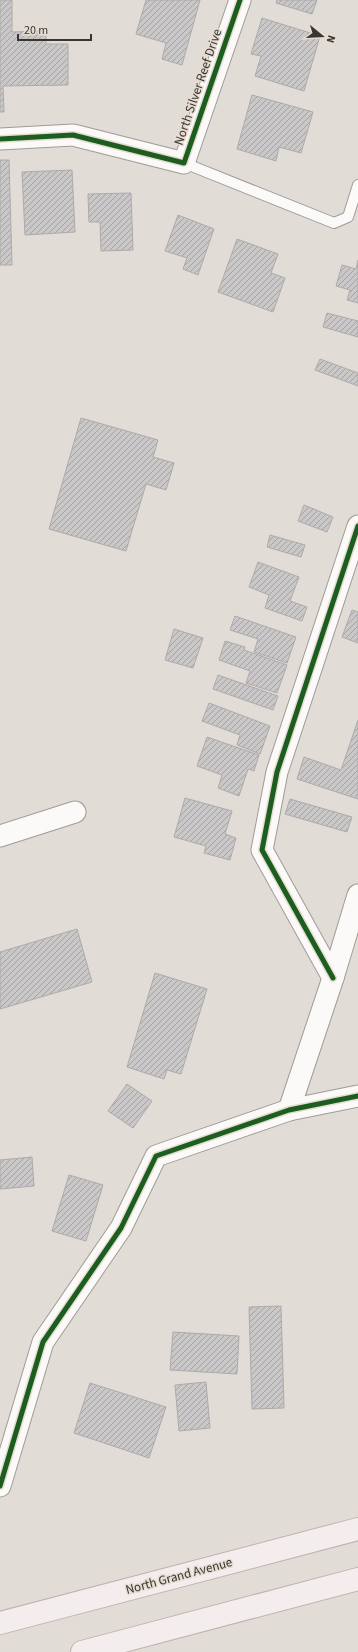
<svg xmlns="http://www.w3.org/2000/svg" width="358" height="1652" font-family="'Source Sans 3',sans-serif">
<style>
.building{fill:url(#building-hatch);stroke:#adaaaa}
.lines{fill:none;stroke-linecap:round;stroke-linejoin:round}
.lane-casing{stroke:#9f9b97;stroke-width:12}
.street-casing{stroke:#9f9b97;stroke-width:23}
.primary-casing{stroke:#bfb2b2;stroke-width:24}
.lane{stroke:#fbfaf9;stroke-width:10}
.street{stroke:#fbfaf9;stroke-width:21}
.primary{stroke:#f4eded;stroke-width:22}
.cycleway-casing{stroke:#e6dcd2;stroke-width:8}
.cycleway{stroke:#1b5e20;stroke-width:5}
.labels{text-anchor:middle;dominant-baseline:central;stroke-width:3;stroke-linejoin:round;paint-order:stroke}
.street-label{font-size:13px;fill:#393632;stroke:#e6dcd2}
</style>
<defs>
<pattern id="building-hatch" width="6" height="6" patternUnits="userSpaceOnUse"><rect width="6" height="6" fill="#c9c7c7"/><path d="M-1 1l2-2M0 6l6-6M5 7l2-2" fill="none" stroke="#a4a2a2"/></pattern>
</defs>
<rect width="100%" height="100%" fill="#e2dcd7"/>
<!-- building -->
<g class="building">
<polygon points="0,0 12,0 12,32 46,31 46,44 68,44 68,85 3,86 4,112 0,112"/>
<polygon points="146,0 200,0 182,65 162,59 166,43 136,34"/>
<polygon points="277,0 317,0 312,14 276,3"/>
<polygon points="262,18 320,36 304,91 255,76 261,56 251,54"/>
<polygon points="252,95 313,112 301,153 279,147 276,161 237,149"/>
<polygon points="0,160 9,160 12,265 0,265"/>
<polygon points="72,170 75,232 25,235 22,172"/>
<polygon points="131,193 133,250 101,251 100,222 89,222 88,194"/>
<polygon points="178,215 214,229 198,275 183,269 187,258 165,251"/>
<polygon points="237,239 278,254 271,273 285,278 273,312 218,292"/>
<polygon points="358,260 358,303 347,300 350,290 336,286 342,265 356,269"/>
<polygon points="327,313 358,321 358,337 323,327"/>
<polygon points="320,359 358,373 358,386 315,370"/>
<polygon points="81,418 158,440 153,457 174,463 166,490 146,484 126,551 49,529"/>
<polygon points="304,505 333,517 327,532 298,521"/>
<polygon points="270,535 305,545 301,557 267,547"/>
<polygon points="258,562 299,577 290,601 307,607 302,621 265,608 269,595 249,587"/>
<polygon points="352,610 358,612 358,643 342,637"/>
<polygon points="235,616 296,637 287,663 254,652 258,639 230,630"/>
<polygon points="174,629 203,638 193,668 165,660"/>
<polygon points="225,641 245,647 244,650 287,665 277,693 246,683 250,671 219,660"/>
<polygon points="218,675 278,696 273,710 213,689"/>
<polygon points="209,703 270,726 260,754 237,745 240,735 202,721"/>
<polygon points="358,720 358,799 297,779 304,757 341,770"/>
<polygon points="207,737 259,755 254,771 248,769 239,796 218,788 222,775 197,766"/>
<polygon points="185,798 232,811 225,834 236,838 230,860 204,853 206,846 174,837"/>
<polygon points="290,799 352,817 347,832 285,814"/>
<polygon points="77,929 92,982 0,1009 0,952"/>
<polygon points="155,973 207,989 181,1074 167,1070 164,1079 127,1067"/>
<polygon points="127,1084 152,1101 133,1128 108,1111"/>
<polygon points="32,1157 34,1186 0,1189 0,1160"/>
<polygon points="69,1175 103,1185 86,1241 52,1231"/>
<polygon points="281,1306 284,1408 252,1409 249,1307"/>
<polygon points="173,1332 239,1336 237,1374 170,1370"/>
<polygon points="206,1382 210,1428 179,1431 175,1385"/>
<polygon points="90,1383 166,1407 149,1458 74,1433"/>
</g>
<g class="lines">
<defs>
<polyline id="lane" points="184,163 334,223 348,217 358,185"/>
<g id="street">
<polyline points="0,139 73,135 184,163 240,0"/>
<polyline points="0,836 75,812"/>
<polyline points="333,978 262,850 277,772 358,526"/>
<polyline points="289,1110 333,978 358,895"/>
<polyline points="0,1486 43,1342 121,1228 156,1156 289,1110 358,1096"/>
</g>
<g id="primary">
<polyline points="0,1623 358,1529"/>
<polyline points="82,1652 358,1579"/>
</g>
</defs>
<!-- lane casing -->
<use href="#lane" class="lane-casing"/>
<!-- street casing -->
<use href="#street" class="street-casing"/>
<!-- primary casing -->
<use href="#primary" class="primary-casing"/>
<!-- lane -->
<use href="#lane" class="lane"/>
<!-- street -->
<use href="#street" class="street"/>
<!-- primary -->
<use href="#primary" class="primary"/>
<defs>
<g id="cycleway">
<polyline points="0,139 73,135 184,163 240,0"/>
<polyline points="333,978 262,850 277,772 358,526"/>
<polyline points="0,1486 43,1342 121,1228 156,1156 289,1110 358,1096"/>
</g>
</defs>
<!-- cycleway casing -->
<use href="#cycleway" class="cycleway-casing"/>
<!-- cycleway -->
<use href="#cycleway" class="cycleway"/>
</g>
<g class="labels">
<!-- street labels -->
<g class="street-label">
<text transform="translate(198 87) rotate(-71)">North Silver Reef Drive</text>
<text transform="translate(179 1576) rotate(-15)">North Grand Avenue</text>
</g>
</g>
<!-- north arrow -->
<g transform="translate(322 36) rotate(108)" stroke="#e6dcd2" stroke-width="3" paint-order="stroke">
<path d="M0-3L7 15L0 10L-7 15Z" fill="#393632"/>
<text y="-6" font-size="11" font-weight="bold" text-anchor="middle" fill="#393632">N</text>
</g>
<!-- scale -->
<path d="M18 34v6h73v-6" fill="none" stroke="#393632" stroke-width="2"/>
<text x="24" y="34" font-size="12" fill="#393632" stroke="#e6dcd2" stroke-width="3" paint-order="stroke">20 m</text>
</svg>
